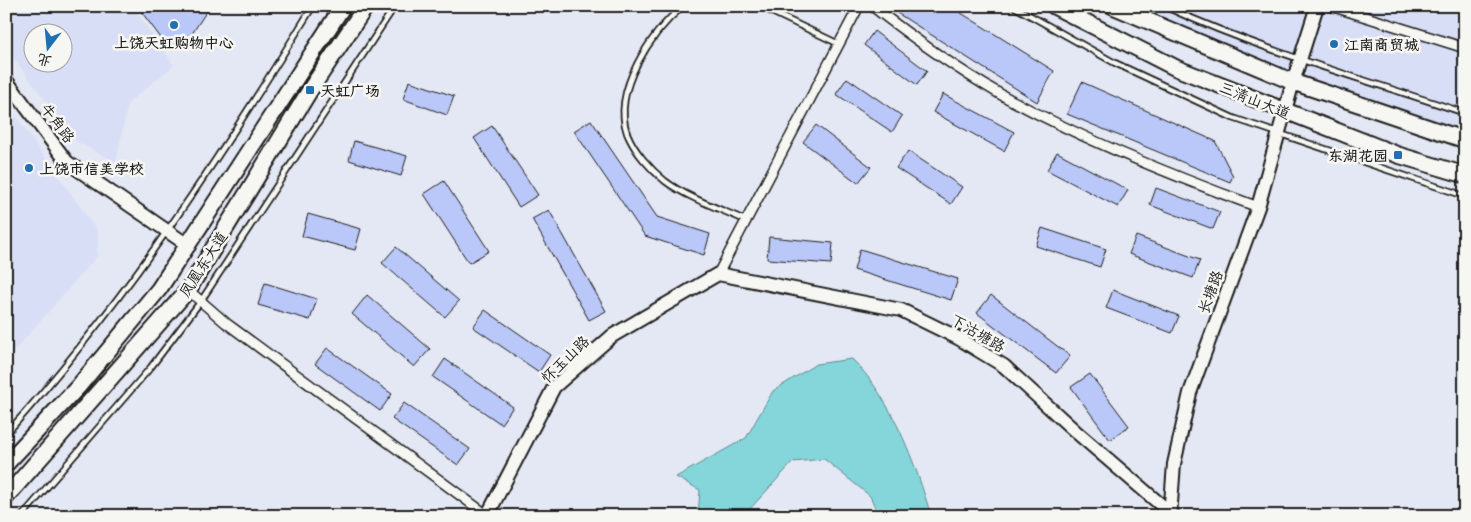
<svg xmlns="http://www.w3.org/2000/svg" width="1471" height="522" font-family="Delius,'LXGW WenKai TC',sans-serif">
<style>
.built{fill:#d7def6;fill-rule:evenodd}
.water{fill:#85d6db;stroke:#5b8c8f}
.building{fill:#b9c8f9;stroke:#1c1c1c}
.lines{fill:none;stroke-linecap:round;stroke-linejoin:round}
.lane-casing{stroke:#1c1c1c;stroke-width:8}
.street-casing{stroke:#1c1c1c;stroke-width:12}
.secondary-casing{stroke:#1c1c1c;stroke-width:16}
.primary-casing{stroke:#1c1c1c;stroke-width:19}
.lane{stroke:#f6f6f2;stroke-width:4.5}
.street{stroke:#f6f6f2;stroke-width:9}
.secondary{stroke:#f6f6f2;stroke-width:12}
.primary{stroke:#f6f6f2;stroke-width:15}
.poi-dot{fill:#1f6fb2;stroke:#f6f6f2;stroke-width:2}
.labels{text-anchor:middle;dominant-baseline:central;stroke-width:5;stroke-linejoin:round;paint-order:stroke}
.poi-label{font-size:15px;font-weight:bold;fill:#1c1c1c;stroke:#f6f6f2;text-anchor:start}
.street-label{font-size:15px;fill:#1c1c1c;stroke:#f6f6f2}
</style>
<rect width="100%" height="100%" fill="#e4e8f4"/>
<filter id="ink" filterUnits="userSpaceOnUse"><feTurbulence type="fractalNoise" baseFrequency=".02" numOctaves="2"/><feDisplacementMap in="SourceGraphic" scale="10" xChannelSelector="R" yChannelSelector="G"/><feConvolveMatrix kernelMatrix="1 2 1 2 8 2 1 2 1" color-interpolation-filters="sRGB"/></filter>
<g filter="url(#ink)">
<!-- built -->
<g class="built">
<path d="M6,6H132L174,65L128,103L116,162L77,142L6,48ZM32,32H62V62H32Z"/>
<polygon points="1113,6 1465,6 1465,140"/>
<polygon points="6,103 98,232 97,256 6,360"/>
</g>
<!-- water -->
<path class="water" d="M852,359C891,397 916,464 931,516H879L870,496L824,459L793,462L748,511L746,516H698L700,490L676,477L746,438L773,391L816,364Z"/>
<!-- building -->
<g class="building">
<polygon points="137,6 210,6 186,43 167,46"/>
<polygon points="886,6 950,6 1054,71 1037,102"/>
<polygon points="874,31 927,71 917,85 864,45"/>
<polygon points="847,78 902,116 892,132 836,94"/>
<polygon points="409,81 454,96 447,115 403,99"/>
<polygon points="1082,82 1215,141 1233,176 1230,182 1067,114"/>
<polygon points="943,94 1014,132 1004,151 933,112"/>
<polygon points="591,120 657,217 710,234 704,255 645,236 574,131"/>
<polygon points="816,125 871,167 858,183 803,142"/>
<polygon points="492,126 538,195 519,207 474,138"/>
<polygon points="354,141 407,156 401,176 349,160"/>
<polygon points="908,151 962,187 951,204 896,168"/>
<polygon points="1057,152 1128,190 1118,207 1047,170"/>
<polygon points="444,181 489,251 469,263 424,194"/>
<polygon points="1156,188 1220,212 1213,229 1150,205"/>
<polygon points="549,210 606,311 589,320 532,219"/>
<polygon points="308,214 361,229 355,250 302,236"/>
<polygon points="1042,228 1106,249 1100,267 1036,246"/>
<polygon points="1136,236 1200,260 1193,278 1129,254"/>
<polygon points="769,237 833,243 831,264 767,259"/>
<polygon points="396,247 459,301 445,317 382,263"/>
<polygon points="860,249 958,279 951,300 854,270"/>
<polygon points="265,283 317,299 310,320 258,305"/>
<polygon points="1113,290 1179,316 1172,333 1106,308"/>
<polygon points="367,295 430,349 414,367 352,314"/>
<polygon points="991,295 1070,356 1056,373 977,313"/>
<polygon points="485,310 550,355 539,372 473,327"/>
<polygon points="327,348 392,394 380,411 315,364"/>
<polygon points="445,359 513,407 501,424 433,377"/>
<polygon points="1090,374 1129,426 1110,440 1071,387"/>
<polygon points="404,403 470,449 458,465 392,419"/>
</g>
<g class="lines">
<defs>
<g id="lane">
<path d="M683,6C651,33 612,90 627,133C634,151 650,169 665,181C686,197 720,209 745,220"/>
<polyline points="759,6 839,44"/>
<polyline points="1013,6 1115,63 1233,118 1465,196"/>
<path d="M1164,6C1262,51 1363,79 1465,113"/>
<path d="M6,434C126,301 219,159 313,6"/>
<polyline points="22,516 151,367 201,301 395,6"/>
</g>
<g id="street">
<path d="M872,6C913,38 955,68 1000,94C1079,138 1173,176 1258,207"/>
<polyline points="1331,6 1465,48"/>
<polyline points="718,274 859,6"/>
<polyline points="188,290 226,323 487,515"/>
</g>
<g id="secondary">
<polyline points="6,80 67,162 189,246"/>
<polyline points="487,516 554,387 612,336 718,274 901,310 958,338 1004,366 1075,431 1174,516"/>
<polyline points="1170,516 1174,464 1190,393 1258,207 1293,82 1317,6"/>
</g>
<g id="primary">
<polyline points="1054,6 1176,68 1398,155 1465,175"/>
<polyline points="1113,6 1293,82 1465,140"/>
<polyline points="6,464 78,387 159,289 343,6"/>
<polyline points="6,497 188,290 310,90 366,6"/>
</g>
</defs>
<!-- lane casing -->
<use href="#lane" class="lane-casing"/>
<!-- street casing -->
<use href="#street" class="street-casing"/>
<!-- secondary casing -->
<use href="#secondary" class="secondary-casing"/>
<!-- primary casing -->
<use href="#primary" class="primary-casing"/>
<!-- lane -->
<use href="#lane" class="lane"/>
<!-- street -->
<use href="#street" class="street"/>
<!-- secondary -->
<use href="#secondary" class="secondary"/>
<!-- primary -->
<use href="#primary" class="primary"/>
</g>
</g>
<!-- markers -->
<g class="poi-dot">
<circle cx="174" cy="25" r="5"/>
<circle cx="1334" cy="44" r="5"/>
<rect x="305" y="85" width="10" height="10" rx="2.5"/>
<rect x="1393" y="150" width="10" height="10" rx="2.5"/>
<circle cx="29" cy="168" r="5"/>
</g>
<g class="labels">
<!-- poi labels -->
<g class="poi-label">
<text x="174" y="42" text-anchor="middle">上饶天虹购物中心</text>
<text x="1344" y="44">江南商贸城</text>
<text x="320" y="90">天虹广场</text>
<text x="1388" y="155" text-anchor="end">东湖花园</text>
<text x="39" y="168">上饶市信美学校</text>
</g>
<!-- street labels -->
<g class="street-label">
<text transform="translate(1255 100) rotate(22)">三清山大道</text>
<text transform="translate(58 123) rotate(53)">牛角路</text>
<text transform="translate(203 264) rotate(-57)">凤凰东大道</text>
<text transform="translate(1210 292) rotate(-70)">长塘路</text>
<text transform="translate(978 333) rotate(30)">下沽塘路</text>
<text transform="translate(565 359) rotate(-44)">怀玉山路</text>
</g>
</g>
<!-- margin -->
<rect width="1471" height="522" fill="none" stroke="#f6f6f2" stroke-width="25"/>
<rect x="12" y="12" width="1446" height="497" fill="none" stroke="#1c1c1c" stroke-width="2" filter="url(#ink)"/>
<!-- north arrow -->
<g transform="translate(48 48) rotate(196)"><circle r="24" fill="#f6f6f2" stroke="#9f9f9c"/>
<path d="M0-4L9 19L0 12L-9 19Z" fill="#1f6fb2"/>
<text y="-8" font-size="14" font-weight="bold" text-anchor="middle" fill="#1c1c1c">北</text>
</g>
</svg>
